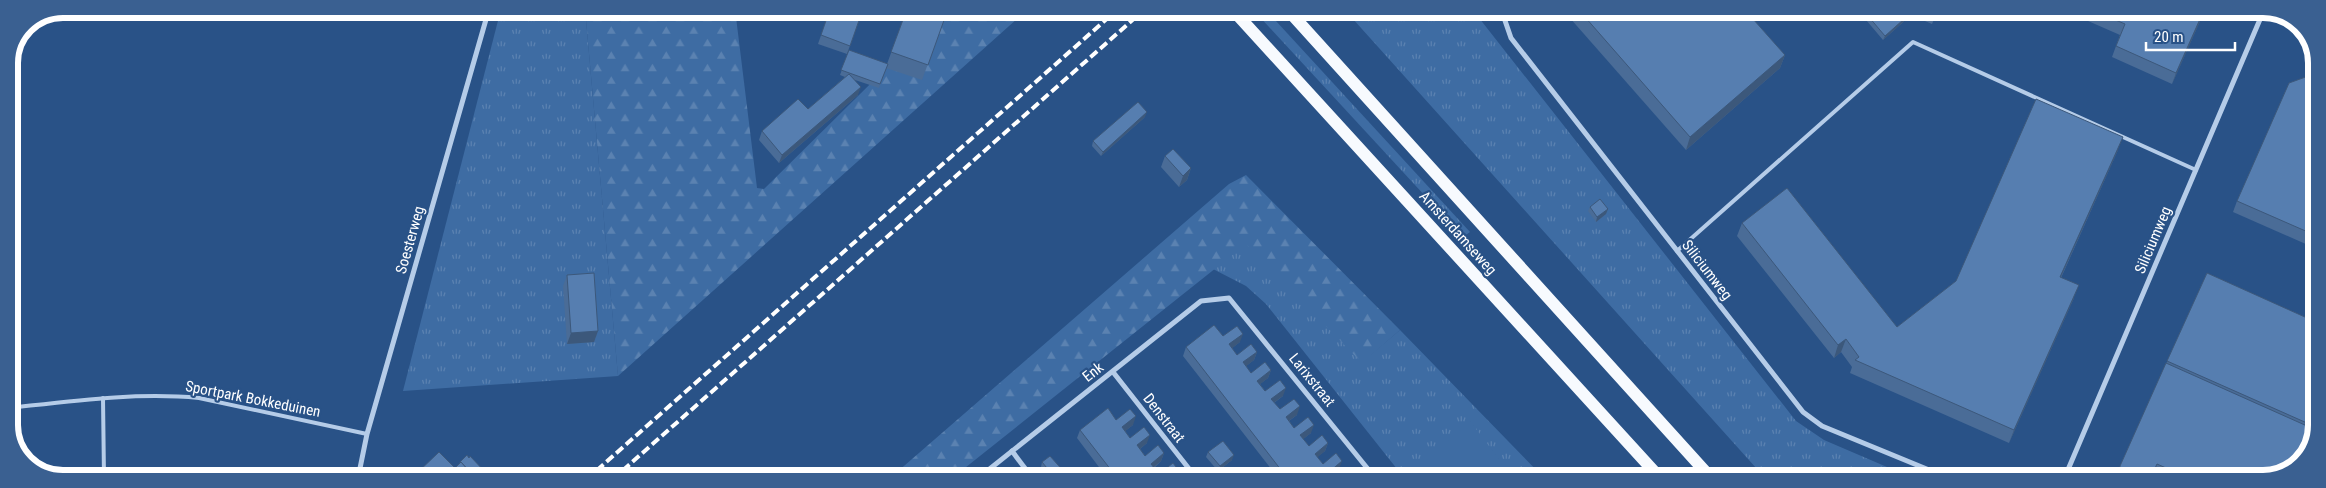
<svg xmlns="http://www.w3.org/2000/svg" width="2326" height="488" font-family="'Roboto Condensed',sans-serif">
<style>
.grass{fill:url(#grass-tufts)}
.forest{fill:url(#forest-firs)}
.park{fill:#3e6ca3}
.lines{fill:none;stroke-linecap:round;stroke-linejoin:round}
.lane{stroke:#b5cce8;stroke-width:4}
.street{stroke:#b5cce8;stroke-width:5}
.primary{stroke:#f7fafe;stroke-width:12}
.rail{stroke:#fff;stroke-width:4;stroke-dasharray:9 4;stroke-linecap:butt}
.wall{fill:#4a6c97}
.shaded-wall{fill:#3c587b}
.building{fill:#567eb0;stroke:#3c587b}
.labels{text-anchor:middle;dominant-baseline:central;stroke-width:4.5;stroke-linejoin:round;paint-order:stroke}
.street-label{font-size:15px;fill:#fff;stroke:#295287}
.rim{fill:none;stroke:#fff;stroke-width:6}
</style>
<defs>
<pattern id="grass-tufts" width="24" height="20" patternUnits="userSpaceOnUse" patternTransform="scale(1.25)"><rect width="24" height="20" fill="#3e6ca3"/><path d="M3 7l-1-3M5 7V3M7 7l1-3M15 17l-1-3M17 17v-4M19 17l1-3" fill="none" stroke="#5b82b1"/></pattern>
<pattern id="forest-firs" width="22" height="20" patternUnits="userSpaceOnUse" patternTransform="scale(1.25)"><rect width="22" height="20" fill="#3e6ca3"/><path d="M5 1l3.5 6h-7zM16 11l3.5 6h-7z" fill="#5b82b1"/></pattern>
</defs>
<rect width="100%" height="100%" fill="#295287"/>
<!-- grass -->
<g class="grass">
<polygon points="501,9 585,9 618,376 403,391"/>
<polygon points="1265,9 1470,232 1463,237 1258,15"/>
<polygon points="1344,9 1472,9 1796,421 1824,440 1915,479 1766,479"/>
<polygon points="1246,243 1362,362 1400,330 1545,479 1405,479 1266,304 1246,286 1213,269"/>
</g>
<!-- forest -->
<g class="forest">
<polygon points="585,9 735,9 757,188 764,189 946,9 1028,9 618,376"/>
<polygon points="1246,175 1400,330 1362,363 1246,244 951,479 889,479 1229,184"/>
</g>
<!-- park -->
<polygon class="park" points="1470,421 1514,479 1406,479"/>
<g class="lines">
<!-- lane -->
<g class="lane">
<polyline points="1677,251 1913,42 2196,170"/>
<polyline points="103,398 104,478"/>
<path d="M9,408C72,401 136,392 199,398L367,434"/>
</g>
<!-- street -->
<g class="street">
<polyline points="1501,9 1511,38 1803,412 1822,426 1951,479"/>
<polyline points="1113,372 1197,479"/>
<polyline points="1012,451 1033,479"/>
<polyline points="358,478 367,434 489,9"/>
<polyline points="977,479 1201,301 1229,298 1376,479"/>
<polyline points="2064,479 2264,10"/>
</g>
<!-- primary -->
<g class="primary">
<polyline points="1232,9 1661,479"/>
<polyline points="1287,9 1712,479"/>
</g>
<!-- rail -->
<g class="rail">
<polyline points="587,479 1118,9"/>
<polyline points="613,479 1145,9"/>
</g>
</g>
<!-- wall -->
<g class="wall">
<polygon points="830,9 863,9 847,54 818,44"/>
<polygon points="907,9 948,9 922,80 886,68 879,88 855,80 858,95 779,163 759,140 762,131 808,109 845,77 840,75 849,50 887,64"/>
<polygon points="1562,9 1745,10 1785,55 1780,68 1686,150"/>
<polygon points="1863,10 1938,10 1932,24 1911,15 1883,40 1861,14"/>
<polygon points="2063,10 2205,10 2172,84 2112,57 2120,35"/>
<polygon points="2317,78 2317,249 2233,212 2237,201"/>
<polygon points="1145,117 1101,156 1092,146 1093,141"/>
<polygon points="2118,150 2061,278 2074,298 2009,443 1850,373 1852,367 1841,352 1834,358 1737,236 1742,223 1897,327 1956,281"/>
<polygon points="1165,156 1191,168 1187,180 1179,187 1161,167"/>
<polygon points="1590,207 1606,214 1596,222 1588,211"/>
<polygon points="2207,273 2316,322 2316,435 2299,466 2263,479 2162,479 2153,475 2151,479 2116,479 2120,466"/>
<polygon points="567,275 598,331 594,342 567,344 563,286"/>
<polygon points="1240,342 1232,348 1237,355 1257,352 1254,360 1246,366 1251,373 1271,370 1268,378 1260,384 1265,391 1283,396 1274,403 1280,409 1297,415 1289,421 1294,428 1311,433 1303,439 1309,446 1328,443 1325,451 1317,457 1323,464 1339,469 1332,476 1334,479 1279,479 1183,356 1186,347"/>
<polygon points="1133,425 1125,431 1130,438 1147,443 1140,449 1145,456 1164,453 1161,461 1154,468 1159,474 1185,479 1108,479 1077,438 1080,430"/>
<polygon points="1208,452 1232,460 1218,471 1206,457"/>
<polygon points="460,462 486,478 415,478 417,473 455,468 459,465"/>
<polygon points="1042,462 1064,478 1051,479 1041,467"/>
</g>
<!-- shaded-wall -->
<g class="shaded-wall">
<polygon points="2204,10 2205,10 2172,84 2176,73"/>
<polygon points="1913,11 1911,15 1883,40 1885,36"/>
<polygon points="1785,55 1780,68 1686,150 1690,137"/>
<polygon points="861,87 858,95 779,163 782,155"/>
<polygon points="1147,112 1145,117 1101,156 1103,152"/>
<polygon points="2123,137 2118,150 2055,290 2060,277"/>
<polygon points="1191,168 1187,180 1179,187 1183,176"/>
<polygon points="1608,209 1606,214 1596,222 1597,217"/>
<polygon points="2079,285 2074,298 2009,443 2014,430"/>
<polygon points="598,331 594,342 567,344 571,333"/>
<polygon points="1243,334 1240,342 1226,353 1229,344"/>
<polygon points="1846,339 1841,352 1834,358 1838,345"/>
<polygon points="1257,352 1254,360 1240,371 1243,362"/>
<polygon points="1271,370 1268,378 1254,389 1257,381"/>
<polygon points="1286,388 1283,396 1268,407 1271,399"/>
<polygon points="1300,406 1297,415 1283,425 1286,417"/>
<polygon points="1136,416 1133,425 1119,436 1122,427"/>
<polygon points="1314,425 1311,433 1297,444 1300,435"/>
<polygon points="1150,435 1147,443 1134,454 1137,445"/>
<polygon points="1328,443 1325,451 1312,462 1315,454"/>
<polygon points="1164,453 1161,461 1148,472 1151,464"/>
<polygon points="1234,455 1232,460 1218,471 1220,466"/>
<polygon points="1342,461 1339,469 1328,479 1329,472"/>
<polygon points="1066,474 1063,479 1059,479"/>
</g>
<!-- building -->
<g class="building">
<polygon points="830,9 863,9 850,46 821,35"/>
<polygon points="907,9 948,9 928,65 891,52"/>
<polygon points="1578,9 1745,10 1785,55 1690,137"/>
<polygon points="1863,10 1938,10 1933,19 1913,11 1885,36"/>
<polygon points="2092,10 2204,10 2176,73 2116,46 2125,24"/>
<polygon points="849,50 888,64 880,84 841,70"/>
<polygon points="849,74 861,87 782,155 762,131 798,99 808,109"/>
<polygon points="2311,75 2317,78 2317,236 2237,201 2289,83"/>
<polygon points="2036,99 2123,137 2060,277 2079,285 2014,430 1855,360 1859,357 1846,339 1838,345 1742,223 1787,188 1897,327 1956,281"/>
<polygon points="1138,102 1147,112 1103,152 1093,141"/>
<polygon points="1173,149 1191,168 1183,176 1165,156"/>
<polygon points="1600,199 1608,209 1597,217 1590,207"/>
<polygon points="594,273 598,331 571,333 567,275"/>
<polygon points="2207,273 2316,322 2316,427 2167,361"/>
<polygon points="1214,325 1223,336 1237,326 1243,334 1229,344 1237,355 1251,344 1257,352 1243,362 1251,373 1265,362 1271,370 1257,381 1265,391 1280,380 1286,388 1271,399 1280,409 1294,399 1300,406 1286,417 1294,428 1308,417 1314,425 1300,435 1309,446 1322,435 1328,443 1315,454 1323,464 1336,453 1342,461 1329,472 1334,479 1288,479 1186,347"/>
<polygon points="2166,363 2316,430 2316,435 2299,466 2297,465 2296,467 2263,479 2191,479 2157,464 2150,479 2122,479 2120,477 2120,466"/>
<polygon points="1108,408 1116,420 1130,409 1136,416 1122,427 1130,438 1144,427 1150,435 1137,445 1145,456 1158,445 1164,453 1151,464 1159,474 1173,463 1185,479 1118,479 1080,430"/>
<polygon points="1223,441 1234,455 1220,466 1208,452"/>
<polygon points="439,452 455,468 461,462 473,475 469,478 422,478 417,473"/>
<polygon points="467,455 469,458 470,456 487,474 482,478 475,478 472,476 473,475 461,462 461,463 460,462"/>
<polygon points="1050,456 1066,474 1059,479 1056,479 1042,462"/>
<polygon points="1351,472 1356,479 1342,479"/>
</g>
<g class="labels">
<!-- street labels -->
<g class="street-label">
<text transform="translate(1458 233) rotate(48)">Amsterdamseweg</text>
<text transform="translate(410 240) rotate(-74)">Soesterweg</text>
<text transform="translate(2153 240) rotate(-67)">Siliciumweg</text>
<text transform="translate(1707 270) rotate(52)">Siliciumweg</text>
<text transform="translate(1093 372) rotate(-38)">Enk</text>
<text transform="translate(1312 380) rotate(51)">Larixstraat</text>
<text transform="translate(253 399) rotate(11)">Sportpark Bokkeduinen</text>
<text transform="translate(1164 418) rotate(52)">Denstraat</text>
</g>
</g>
<!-- crop -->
<path d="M0 0H2326V488H0ZM63 18H2263A45 45 0 0 1 2308 63V425A45 45 0 0 1 2263 470H63A45 45 0 0 1 18 425V63A45 45 0 0 1 63 18Z" fill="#3a6091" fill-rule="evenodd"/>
<path class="rim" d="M63 18H2263A45 45 0 0 1 2308 63V425A45 45 0 0 1 2263 470H63A45 45 0 0 1 18 425V63A45 45 0 0 1 63 18Z"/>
<!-- scale -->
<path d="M2146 42v8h89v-8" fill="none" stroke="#ffffff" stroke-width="2.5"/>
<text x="2154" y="42" font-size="15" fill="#ffffff" stroke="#295287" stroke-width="4" paint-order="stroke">20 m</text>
</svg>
